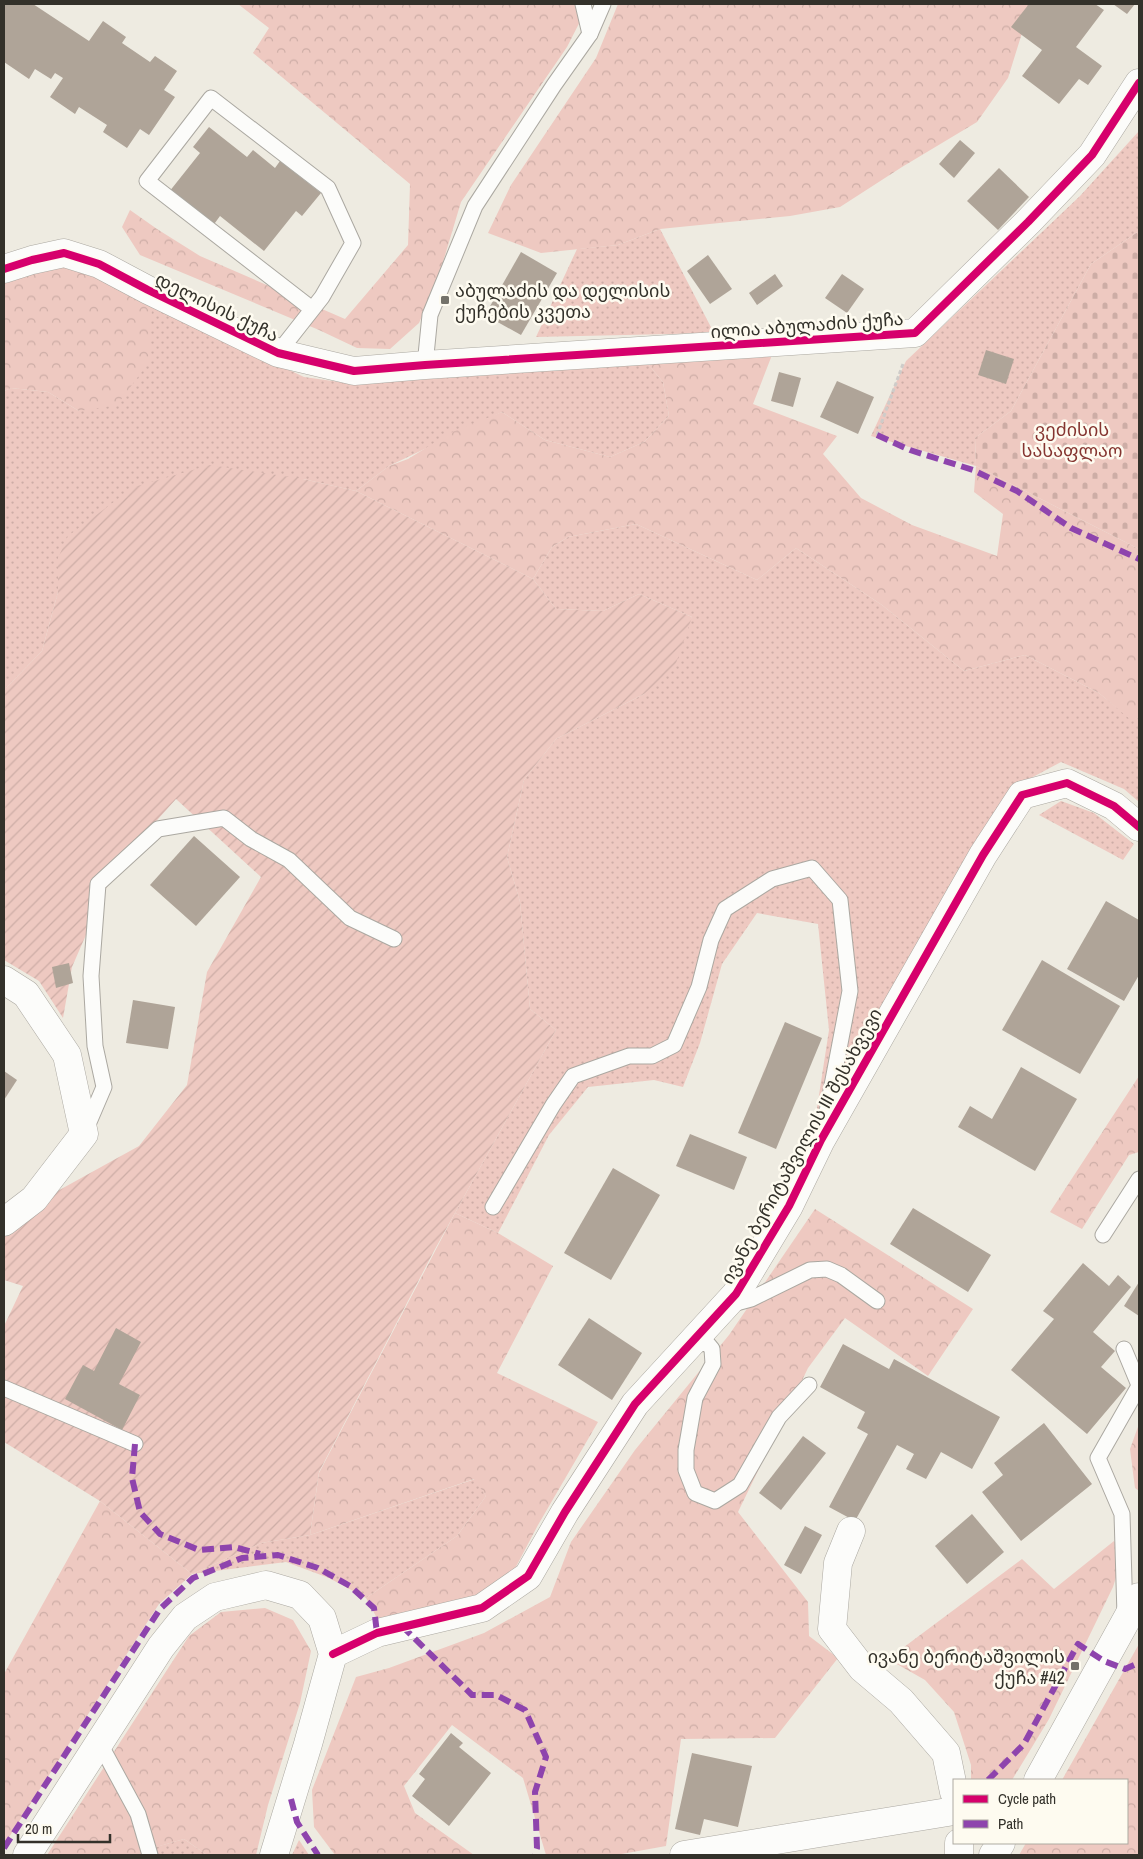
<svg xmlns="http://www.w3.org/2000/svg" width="1143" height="1859" font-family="'Archivo Narrow','Noto Sans Georgian',sans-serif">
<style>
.grass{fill:url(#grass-dots)}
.forest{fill:url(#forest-crowns)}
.cemetery{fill:url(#cemetery-stones)}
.garden{fill:url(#garden-furrows)}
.building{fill:#afa498}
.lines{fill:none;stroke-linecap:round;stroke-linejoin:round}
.service-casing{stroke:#aba8a1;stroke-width:17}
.minor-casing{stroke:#aba8a1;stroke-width:29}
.secondary-casing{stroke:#aba8a1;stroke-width:29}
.path{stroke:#ceccc9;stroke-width:3;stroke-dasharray:4 2.5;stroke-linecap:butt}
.service{stroke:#fcfcfa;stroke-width:15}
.minor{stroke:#fcfcfa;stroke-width:28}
.secondary{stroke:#fcfcfa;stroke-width:28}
.quiet{stroke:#8e44ad;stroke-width:6;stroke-dasharray:12 6;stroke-linecap:butt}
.cycleway-casing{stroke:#fefbf0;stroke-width:11}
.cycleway{stroke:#d6006c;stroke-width:8}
.poi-dot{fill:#74726a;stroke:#fefbf0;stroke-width:2}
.labels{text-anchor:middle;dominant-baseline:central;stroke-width:5;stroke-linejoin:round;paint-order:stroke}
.poi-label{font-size:18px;fill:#33312a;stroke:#fefbf0;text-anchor:start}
.street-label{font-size:18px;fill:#33312a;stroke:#fefbf0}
.park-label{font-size:18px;fill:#853530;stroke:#fefbf0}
</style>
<defs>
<pattern id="grass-dots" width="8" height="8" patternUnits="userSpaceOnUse" patternTransform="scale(1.25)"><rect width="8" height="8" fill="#eec9c1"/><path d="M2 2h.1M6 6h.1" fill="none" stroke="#cdada6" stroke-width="1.8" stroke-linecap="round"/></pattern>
<pattern id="forest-crowns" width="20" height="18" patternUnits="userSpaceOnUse" patternTransform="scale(1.25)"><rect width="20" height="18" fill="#eec9c1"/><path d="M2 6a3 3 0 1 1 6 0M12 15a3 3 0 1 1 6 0" fill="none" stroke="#cdada6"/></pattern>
<pattern id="cemetery-stones" width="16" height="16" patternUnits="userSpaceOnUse" patternTransform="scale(1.25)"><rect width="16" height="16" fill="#eec9c1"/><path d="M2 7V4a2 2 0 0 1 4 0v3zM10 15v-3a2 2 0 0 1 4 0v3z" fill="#cdada6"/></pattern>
<pattern id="garden-furrows" width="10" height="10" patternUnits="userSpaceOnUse" patternTransform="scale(1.25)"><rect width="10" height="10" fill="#eec9c1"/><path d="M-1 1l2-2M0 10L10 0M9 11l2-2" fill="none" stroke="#cdada6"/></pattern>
</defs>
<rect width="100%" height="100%" fill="#eeebe1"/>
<!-- grass -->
<g class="grass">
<polygon points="1139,131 1139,231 1091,264 1011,411 975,438 976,466 871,436 906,361 1080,196"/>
<polygon points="660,229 714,333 536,337 577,249 618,245"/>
<polygon points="152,305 304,377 354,384 648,364 663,382 669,416 644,442 610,457 545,440 502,412 389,466 356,491 303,479 58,558 58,592 42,651 6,688 4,688 4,391 11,388 48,392 79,411"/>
<polygon points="636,524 757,580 796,548 882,605 964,671 1025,655 1099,693 1131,719 1139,718 1139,802 1124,789 1061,762 1031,778 993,823 815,1121 829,1030 818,924 757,913 722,964 700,1043 683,1087 654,1080 588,1087 549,1135 498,1233 455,1213 556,1030 530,1009 520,902 507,857 524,780 556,739 644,694 692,617 639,594 603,611 556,609 533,579 552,547 568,537"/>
<polygon points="1061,801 1094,813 1134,844 1123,860 1039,815"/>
<polygon points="475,1479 486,1496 457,1536 366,1598 329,1578 286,1562 192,1574 261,1543 310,1535"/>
<polygon points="184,1839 207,1855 142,1855 145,1850"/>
<polygon points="299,1840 309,1855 292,1855"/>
</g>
<!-- forest -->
<g class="forest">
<polygon points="238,4 589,4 567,47 461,202 437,282 419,323 390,349 357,348 319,330 140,255 122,227 130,210 157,229 200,256 345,319 408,245 410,184 253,53 269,28"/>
<polygon points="618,4 1031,4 1008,78 977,122 902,167 840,207 790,216 660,229 618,245 541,253 488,233 511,185 596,58"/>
<polygon points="64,264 87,271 152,305 149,362 117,405 79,411 48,392 11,388 4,391 4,281"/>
<polygon points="772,355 753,404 837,436 823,454 861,498 912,525 997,556 1003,514 974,492 976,466 1139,549 1139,718 1131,720 1099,693 1025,655 964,671 882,605 796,548 757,580 636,524 568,537 552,547 533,579 356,491 389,466 408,459 450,433 502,412 545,440 610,457 644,442 669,416 663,382 648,364"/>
<polygon points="1139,1076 1139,1152 1129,1155 1082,1229 1050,1212"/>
<polygon points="815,1209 973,1309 928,1376 845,1318 808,1368 738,1512 808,1602 809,1636 838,1658 775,1738 681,1739 666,1846 616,1855 546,1855 523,1778 452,1725 404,1786 415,1813 474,1855 335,1855 314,1827 312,1790 356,1677 389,1668 484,1633 550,1597 571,1542 635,1450 729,1335"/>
<polygon points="455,1213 498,1233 553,1266 497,1373 598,1422 538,1525 510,1578 469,1605 378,1620 366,1598 457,1536 486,1496 474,1479 310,1535 319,1473"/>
<polygon points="1139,1424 1139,1491 1135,1488 1130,1449"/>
<polygon points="100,1501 192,1574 159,1604 4,1845 4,1674"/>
<polygon points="1114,1541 1123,1555 1113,1587 1049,1719 1012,1780 971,1780 971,1765 954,1712 925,1680 888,1659 1022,1559 1054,1589"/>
<polygon points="265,1608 293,1620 311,1651 300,1703 268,1805 256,1855 207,1855 184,1839 146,1850 142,1855 47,1855 189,1636 221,1612"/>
<polygon points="1139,1644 1139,1855 1019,1855 1026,1843 1127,1843 1127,1780 1062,1780"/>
</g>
<!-- cemetery -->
<polygon class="cemetery" points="1139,231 1139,549 976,466 975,438 1011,411 1091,264"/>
<!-- garden -->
<polygon class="garden" points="210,465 303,479 356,491 533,579 556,609 603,611 639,594 692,617 674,669 644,694 556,739 524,780 507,857 520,902 530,1009 556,1030 434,1251 319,1472 310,1535 261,1543 192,1574 100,1501 4,1442 4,1326 23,1286 4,1280 4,1237 45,1198 139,1146 187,1085 207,972 261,877 176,799 116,866 72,967 63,1018 39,981 4,960 4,688 6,688 42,651 58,592 58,558 68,536 134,487"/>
<!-- building -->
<g class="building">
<polygon points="4,4 33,4 89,41 103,21 126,37 122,43 150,62 155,56 177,71 164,90 175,97 149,135 140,129 127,148 103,132 107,125 79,107 75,114 50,97 63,78 55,73 51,79 35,69 29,79 4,62 5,51 4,50"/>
<polygon points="1029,4 1095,4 1104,10 1076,47 1102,66 1088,85 1079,79 1059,104 1022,76 1042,50 1011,27"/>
<polygon points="1113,4 1135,4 1127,14"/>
<polygon points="209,127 247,157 253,150 275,168 280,161 321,193 302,216 296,211 264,251 220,216 212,227 169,192 200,153 193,147"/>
<polygon points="960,140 975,153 954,178 939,164"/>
<polygon points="999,168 1029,197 998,230 967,201"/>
<polygon points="521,252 557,273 521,335 485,315"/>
<polygon points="708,255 732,289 710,304 687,271"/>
<polygon points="775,274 783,286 757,305 749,293"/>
<polygon points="842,274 864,289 847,313 825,298"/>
<polygon points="986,350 1014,359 1006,384 978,375"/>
<polygon points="779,372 801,378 793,407 771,401"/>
<polygon points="837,381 874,397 858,434 820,417"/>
<polygon points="194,836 240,877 196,926 150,885"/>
<polygon points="1106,901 1139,920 1139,975 1124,1001 1067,969"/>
<polygon points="1042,960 1120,1006 1080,1074 1002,1030"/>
<polygon points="69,963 73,983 56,988 52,967"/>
<polygon points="133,1000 175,1007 168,1049 126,1043"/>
<polygon points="785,1022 822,1038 776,1149 738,1133"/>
<polygon points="1021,1067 1077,1099 1035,1171 958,1127 970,1106 992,1119"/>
<polygon points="4,1071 17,1080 4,1100"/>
<polygon points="690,1134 747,1157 734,1190 676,1166"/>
<polygon points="613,1168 660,1195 611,1280 564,1253"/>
<polygon points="913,1208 991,1255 968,1292 890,1244"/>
<polygon points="1083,1263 1109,1286 1118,1275 1131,1287 1093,1332 1115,1351 1101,1367 1126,1388 1087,1434 1011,1370 1054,1319 1043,1311"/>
<polygon points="1139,1282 1139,1316 1124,1306"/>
<polygon points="589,1318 642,1353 612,1400 558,1365"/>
<polygon points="116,1328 141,1342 119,1384 140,1395 122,1430 65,1399 83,1365 94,1371"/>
<polygon points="843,1344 889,1369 894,1359 1000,1417 972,1469 941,1452 926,1479 906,1469 914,1454 897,1445 855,1521 829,1507 868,1434 857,1428 865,1412 820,1387"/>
<polygon points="1044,1423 1092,1484 1021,1541 982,1492 1003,1475 994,1463"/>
<polygon points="803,1436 826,1453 781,1510 759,1493"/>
<polygon points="972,1514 1004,1552 967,1584 935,1546"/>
<polygon points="805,1526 822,1535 801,1574 784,1565"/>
<polygon points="451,1733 463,1743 459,1747 491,1773 449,1826 412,1796 425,1779 419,1774"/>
<polygon points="692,1753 752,1766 738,1827 704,1819 700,1835 675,1829"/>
</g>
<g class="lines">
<defs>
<g id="service">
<polyline points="583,4 590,34"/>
<polyline points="278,353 322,297 353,243 328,188 211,98 147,181 312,309"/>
<polyline points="425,365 430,315 475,206 554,85 590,34 603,4"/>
<polyline points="86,1129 104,1087 95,1046 91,976 98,884 158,829 224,818 251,839 289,860 350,918 394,939"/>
<polyline points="493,1207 553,1105 573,1076 629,1056 652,1056 674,1045 699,987 711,940 725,909 772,879 812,868 840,900 850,991 826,1117"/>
<polyline points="1103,1235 1139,1179"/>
<polyline points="729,1305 751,1299 810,1270 827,1269 841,1275 877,1301"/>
<polyline points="689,1345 707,1343 712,1349 713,1364 695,1398 686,1450 686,1470 695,1493 715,1501 740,1485 779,1417 809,1385"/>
<polyline points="1124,1349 1139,1385"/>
<polyline points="4,1388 135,1444"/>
<polyline points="1125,1615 1122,1514 1098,1458 1139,1386"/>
<polyline points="99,1742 138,1814 150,1855"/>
</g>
<g id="minor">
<polyline points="4,269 32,260 64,253 99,264 148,290 278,353 354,371 425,365 915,333 1028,222 1092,155 1139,83"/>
<polyline points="4,980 26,994 67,1055 84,1134 34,1199 4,1222"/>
<polyline points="851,1531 838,1563 832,1629 862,1668 901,1701 946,1753 954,1792"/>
<polyline points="333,1654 377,1633 482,1608 528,1576 565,1512 635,1404 736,1294 789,1206 821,1140 983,855 1022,795 1067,783 1114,806 1139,827"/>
<polyline points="959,1843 959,1855"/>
<polyline points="684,1855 954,1811"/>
</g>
<g id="secondary">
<polyline points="1038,1780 1139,1597"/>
<polyline points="27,1855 161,1647 185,1617 215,1597 266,1585 300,1595 322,1618 333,1654 308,1744 274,1855"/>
<polyline points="993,1855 1001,1843"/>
</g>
</defs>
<!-- service casing -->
<use href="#service" class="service-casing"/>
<!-- minor casing -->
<use href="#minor" class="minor-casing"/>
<!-- secondary casing -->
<use href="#secondary" class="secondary-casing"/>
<!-- path -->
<polyline class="path" points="877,435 903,364"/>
<!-- service -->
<use href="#service" class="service"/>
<!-- minor -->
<use href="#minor" class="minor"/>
<!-- secondary -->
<use href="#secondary" class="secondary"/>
<!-- quiet -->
<g class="quiet">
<polyline points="877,435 910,450 973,470 1017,491 1071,528 1139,559"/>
<polyline points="135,1444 132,1478 140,1512 160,1534 199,1550 234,1547 260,1554"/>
<polyline points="402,1626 472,1695 496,1695 525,1710 546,1757 535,1792 537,1848 535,1855"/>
<polyline points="988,1780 1024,1744 1078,1644 1104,1661 1125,1669 1139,1663"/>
<polyline points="291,1799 297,1822 318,1855"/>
<polyline points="4,1848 160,1609 193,1578 242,1558 278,1555 318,1568 350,1586 374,1608 377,1633"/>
</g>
<defs>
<g id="cycleway">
<polyline points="4,269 32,260 64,253 99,264 148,290 278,353 354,371 425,365 915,333 1028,222 1092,155 1139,83"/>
<polyline points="333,1654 377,1633 482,1608 528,1576 565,1512 635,1404 736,1294 789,1206 821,1140 983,855 1022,795 1067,783 1114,806 1139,827"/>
</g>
</defs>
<!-- cycleway casing -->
<use href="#cycleway" class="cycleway-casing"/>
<!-- cycleway -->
<use href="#cycleway" class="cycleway"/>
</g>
<!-- markers -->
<g class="poi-dot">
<rect x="440" y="295" width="10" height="10" rx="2.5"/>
<rect x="1070" y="1661" width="10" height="10" rx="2.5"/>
</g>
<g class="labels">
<!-- poi labels -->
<g class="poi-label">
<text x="455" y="290">აბულაძის და დელისის<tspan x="455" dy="21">ქუჩების კვეთა</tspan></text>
<text x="1065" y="1656" text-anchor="end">ივანე ბერიტაშვილის<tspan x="1065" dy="21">ქუჩა #42</tspan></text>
</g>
<!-- street labels -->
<g class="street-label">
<text transform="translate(217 307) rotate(26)">დელისის ქუჩა</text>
<text transform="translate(807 325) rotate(-4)">ილია აბულაძის ქუჩა</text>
<text transform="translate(801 1146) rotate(-61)">ივანე ბერიტაშვილის III შესახვევი</text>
</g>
<!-- park labels -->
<g class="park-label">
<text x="1072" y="429">ვეძისის<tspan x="1072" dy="21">სასაფლაო</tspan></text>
</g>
</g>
<!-- border -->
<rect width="1143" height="1859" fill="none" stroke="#33312a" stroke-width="10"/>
<!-- legend -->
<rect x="953" y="1779" width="175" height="65" fill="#fefbf0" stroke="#adaaa1"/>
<rect x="963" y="1795" width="25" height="8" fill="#d6006c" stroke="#adaaa1"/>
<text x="998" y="1804" font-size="15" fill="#33312a">Cycle path</text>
<rect x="963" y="1820" width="25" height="8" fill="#8e44ad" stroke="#adaaa1"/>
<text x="998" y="1829" font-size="15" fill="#33312a">Path</text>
<!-- scale -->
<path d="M18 1834v8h92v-8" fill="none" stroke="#33312a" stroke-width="2.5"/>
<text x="25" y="1834" font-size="15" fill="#33312a" stroke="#fefbf0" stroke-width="4" paint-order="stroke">20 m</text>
</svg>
